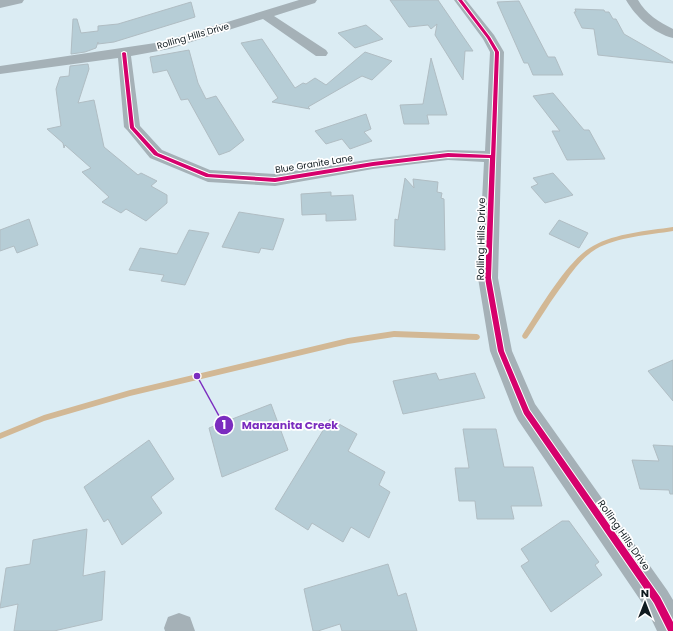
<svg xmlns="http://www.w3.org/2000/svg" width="673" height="631" font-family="Poppins,sans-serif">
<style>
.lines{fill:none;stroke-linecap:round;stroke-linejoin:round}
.stream{fill:#d2b895;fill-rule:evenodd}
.building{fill:#b6cdd6;stroke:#b0bdc3}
.minor{fill:#a5b1b7;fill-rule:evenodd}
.tertiary{fill:#a5b1b7;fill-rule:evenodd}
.cycleway-casing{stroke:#fff;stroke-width:2}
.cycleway{fill:#d6006c;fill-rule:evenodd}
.labels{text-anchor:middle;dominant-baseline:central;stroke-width:3.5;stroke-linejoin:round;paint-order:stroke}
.far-street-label{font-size:9px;fill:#0f1a1f;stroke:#fff}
.street-label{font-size:10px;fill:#0f1a1f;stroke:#fff}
.leader{fill:none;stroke:#7b2cbf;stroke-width:1.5}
.callout-dot{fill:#7b2cbf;stroke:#fff;stroke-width:1.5}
.mark-label{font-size:12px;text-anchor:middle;font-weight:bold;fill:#fff}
.callout-label{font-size:11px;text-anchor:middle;font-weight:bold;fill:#7b2cbf;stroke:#fff;stroke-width:3.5;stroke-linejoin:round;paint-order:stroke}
</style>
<rect width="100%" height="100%" fill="#dbecf3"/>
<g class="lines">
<!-- stream -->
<g class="stream">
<path d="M673,227V231C649,235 617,237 596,249C583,257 573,270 565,282C551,300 540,319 527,338L525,339L523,338L522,336L523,334C539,310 568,259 593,246C616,233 647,231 673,227Z"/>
<polygon points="394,331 477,334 479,335 480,337 479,339 477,340 394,337 348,344 130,396 44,421 0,439 0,433 44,415 130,390 348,338"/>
</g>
</g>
<!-- building -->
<g class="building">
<polygon points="390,0 438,0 473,51 465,51 463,80 435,35 437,24 431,29 428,25 409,27"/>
<polygon points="519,1 548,57 555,57 563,75 533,75 528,63 524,63 497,2"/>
<polygon points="191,2 195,17 114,42 98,44 98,42 96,48 85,52 71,54 73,19 77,19 81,33 98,31 98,26 118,24"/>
<polygon points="575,9 604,10 605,12 609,12 613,19 616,19 624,34 673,62 673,63 598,55 594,29 582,28 574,12 576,12"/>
<polygon points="366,25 383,39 355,48 338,33"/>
<polygon points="262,39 295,88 303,83 306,84 315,78 326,85 365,52 392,61 372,80 362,76 308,107 310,109 272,102 278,98 241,43"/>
<polygon points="189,50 198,83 206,99 216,96 244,140 230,151 219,155 188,99 181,100 167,70 153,73 150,57"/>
<polygon points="431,58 447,115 427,115 429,124 404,124 400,105 423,104"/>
<polygon points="88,64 89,69 78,103 94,100 104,147 138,175 141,173 157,181 151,186 167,195 167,203 146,221 126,209 121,213 102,202 109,197 82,172 91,168 65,145 64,148 63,143 47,129 61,126 56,89 60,77 69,76 70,66"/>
<polygon points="553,93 584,130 589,130 605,159 567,160 552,131 560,131 533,96"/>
<polygon points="366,114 371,129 364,132 372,141 350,149 342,139 326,144 315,131"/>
<polygon points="553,173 573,195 545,203 531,187 538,184 533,178"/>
<polygon points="405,178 414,188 413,179 438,182 437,192 442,193 441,198 444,199 445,250 394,246 395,219 398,220"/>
<polygon points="331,192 331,196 353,195 356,220 326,221 326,214 302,215 301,194"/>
<polygon points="239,212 284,219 273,250 261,248 259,253 222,247"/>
<polygon points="29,219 38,245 17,253 14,246 0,251 0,230"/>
<polygon points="559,220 588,233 579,248 549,234"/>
<polygon points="189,230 209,233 185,285 161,281 164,275 129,270 140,248 177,254"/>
<polygon points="673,360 673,401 648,371"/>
<polygon points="436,373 439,380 475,373 485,398 403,414 393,381"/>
<polygon points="271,404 288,450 222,477 209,428"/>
<polygon points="330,419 357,434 348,451 385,472 379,485 390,492 369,538 351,527 343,542 312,523 308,530 275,509"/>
<polygon points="463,429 496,429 504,467 533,467 542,506 511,506 514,519 477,519 475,501 459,501 455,468 469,468"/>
<polygon points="149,440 174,479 151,497 162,513 122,545 108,519 104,522 84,487"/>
<polygon points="653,445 673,446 673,494 670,494 669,490 640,489 632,460 659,461"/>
<polygon points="562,521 569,521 599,562 595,565 602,575 551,612 521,566 529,561 521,549"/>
<polygon points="87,529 83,576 105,571 102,620 54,631 14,631 18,604 0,608 6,568 30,564 33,540"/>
<polygon points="388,564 398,596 406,593 417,631 342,631 340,624 318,631 313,631 304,589"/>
</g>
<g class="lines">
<!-- minor -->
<g class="minor">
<polygon points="299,0 317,0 315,3 274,16 326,50 328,53 326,56 316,56 263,19 169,49 131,56 140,126 162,150 210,170 275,174 373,159 448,150 485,151 490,52 483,39 454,0 466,0 494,35 504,52 498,278 512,351 535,404 667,590 673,600 673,631 657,631 647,610 518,420 514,412 490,351 478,278 484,162 448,160 373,169 275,186 208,182 150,158 127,130 124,127 118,58 0,74 0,66 162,42"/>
<path d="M626,0H638C646,14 659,22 673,29V38C653,33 636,17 626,0Z"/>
<polygon points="179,613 190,617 195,631 165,631 164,628 168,617"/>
</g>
<!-- tertiary -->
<polygon class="tertiary" points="0,0 24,0 22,3 0,8"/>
<defs>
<polygon id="cycleway" points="458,0 462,0 490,37 499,52 491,278 504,351 529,410 660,597 673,622 673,631 668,631 654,603 524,414 498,351 485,278 490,158 448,157 373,166 275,182 206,177 154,155 130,128 122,53 124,52 126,53 134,127 158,153 209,174 275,178 373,162 448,153 491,155 495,52 487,38"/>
</defs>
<!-- cycleway casing -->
<use href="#cycleway" class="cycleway-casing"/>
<!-- cycleway -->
<use href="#cycleway" class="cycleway"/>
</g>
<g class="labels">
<!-- far-street labels -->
<g class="far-street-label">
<text transform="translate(193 36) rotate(-16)">Rolling Hills Drive</text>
<text transform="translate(314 164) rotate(-9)">Blue Granite Lane</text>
</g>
<!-- street labels -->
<g class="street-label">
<text transform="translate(481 239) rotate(-89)">Rolling Hills Drive</text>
<text transform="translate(624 535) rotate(55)">Rolling Hills Drive</text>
</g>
</g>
<!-- callouts -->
<path class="leader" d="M197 376L224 425"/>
<g class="callout-dot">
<circle cx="197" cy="376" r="4"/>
<circle cx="224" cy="425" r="10"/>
</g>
<g class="mark-label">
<text x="224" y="429">1</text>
</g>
<g class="callout-label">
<text x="290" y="429">Manzanita Creek</text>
</g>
<!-- north arrow -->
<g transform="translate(645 603)" stroke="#ffffff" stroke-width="3" paint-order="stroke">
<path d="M0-3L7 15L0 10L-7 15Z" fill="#0f1a1f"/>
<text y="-6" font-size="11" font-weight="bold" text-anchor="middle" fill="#0f1a1f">N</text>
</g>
</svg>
